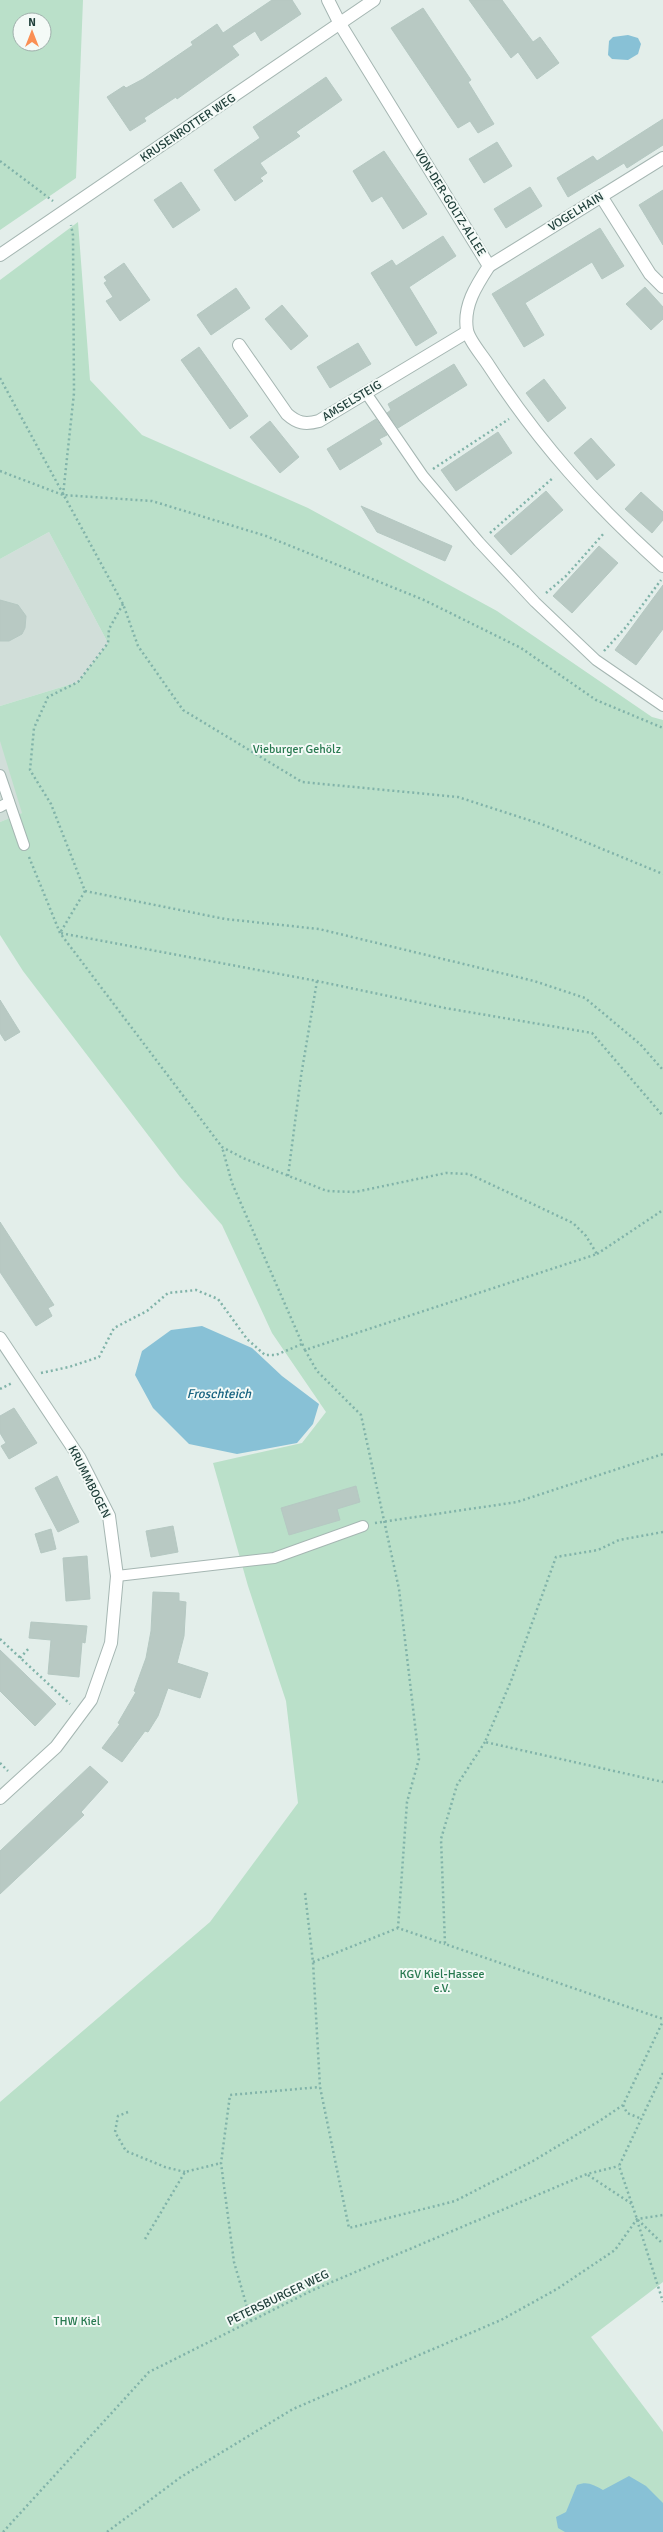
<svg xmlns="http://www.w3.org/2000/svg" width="663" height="2532" font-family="Signika,sans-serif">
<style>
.built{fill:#d1ded9}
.green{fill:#bae0c9;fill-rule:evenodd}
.water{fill:#88c1d6}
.building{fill:#b8c9c3;stroke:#b5c8c2}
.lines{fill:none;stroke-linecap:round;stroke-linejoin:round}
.lane-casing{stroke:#a5b6b2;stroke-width:12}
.street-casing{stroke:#a5b6b2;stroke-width:14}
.path{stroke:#81b3a9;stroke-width:2.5;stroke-dasharray:2 3;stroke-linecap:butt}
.lane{stroke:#fff;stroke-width:10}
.street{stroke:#fff;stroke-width:12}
.labels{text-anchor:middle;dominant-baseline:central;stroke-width:4;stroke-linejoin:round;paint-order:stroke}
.street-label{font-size:12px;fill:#21403b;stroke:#f4faf7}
.park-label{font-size:12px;fill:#297a51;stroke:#f4faf7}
.water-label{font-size:13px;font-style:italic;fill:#176380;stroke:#f4faf7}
</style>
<rect width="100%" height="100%" fill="#e3eeea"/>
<!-- built -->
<g class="built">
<polygon points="49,532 108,643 78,682 0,706 0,559"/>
<polygon points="0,738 25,812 0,822"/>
</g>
<!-- green -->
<g class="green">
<path d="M0,0H83L76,178L0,230ZM20,20H44V44H20Z"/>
<polygon points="78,222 90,380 142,435 308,508 497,611 652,717 663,720 663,2282 591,2337 663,2432 663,2532 0,2532 0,2102 210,1922 298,1803 286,1701 248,1586 213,1463 302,1443 326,1412 272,1333 222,1225 180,1177 23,971 0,935 0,822 22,813 0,741 0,706 78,682 108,643 49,532 0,559 0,280"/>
</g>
<!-- water -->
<g class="water">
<polygon points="628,35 638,38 641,44 638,54 628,60 612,59 608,55 609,41 613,37"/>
<polygon points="202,1326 252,1348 282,1376 319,1404 313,1424 297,1443 237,1454 189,1444 153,1408 135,1375 142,1351 171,1330"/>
<path d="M629,2476L646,2486L663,2503V2532H565L558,2528L556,2517L566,2512L577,2485C588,2481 593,2485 603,2490Z"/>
</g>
<!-- building -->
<g class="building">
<polygon points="272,0 292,0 301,14 261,41 255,31 232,46 239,55 177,99 176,97 144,118 146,121 130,131 107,97 124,86 126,88 143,79 193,45 191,42 217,24 223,33"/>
<polygon points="469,0 502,0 533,42 540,37 559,63 537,79 518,52 511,58"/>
<polygon points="423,8 471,80 468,82 494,124 478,133 470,121 458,128 391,28"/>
<polygon points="326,77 342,100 296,132 300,136 260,163 267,173 260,178 263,181 235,201 214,170 260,138 253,127"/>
<polygon points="663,119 663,145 627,168 624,163 568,197 557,178 593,156 597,161"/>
<polygon points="497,142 512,166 484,183 469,159"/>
<polygon points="384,151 427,214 403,229 382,196 372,202 353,171"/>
<polygon points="181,182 200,210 173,228 154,200"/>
<polygon points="530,187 542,206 506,228 494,209"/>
<polygon points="663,190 663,245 639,205"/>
<polygon points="600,228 624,266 602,279 592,262 525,303 544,335 524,347 492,294"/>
<polygon points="443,236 456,256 409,287 437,333 416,346 371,273 392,260 396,266"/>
<polygon points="124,263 150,300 120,321 106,301 113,297 104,283 107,281 104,277"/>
<polygon points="645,287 663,307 663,319 651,330 626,304"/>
<polygon points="236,288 250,308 211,335 197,315"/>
<polygon points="282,305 308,336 291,350 265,319"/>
<polygon points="358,343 371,364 330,388 317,367"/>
<polygon points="199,347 248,416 230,429 181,360"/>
<polygon points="454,364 467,385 398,428 387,413 391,410 388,404"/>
<polygon points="544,379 566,408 548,422 526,393"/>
<polygon points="376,419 387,435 379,439 382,444 340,470 327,449"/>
<polygon points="270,421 299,457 280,473 250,437"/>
<polygon points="498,432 512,453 456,491 441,470"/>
<polygon points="591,438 615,465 597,480 574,453"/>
<polygon points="546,491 563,510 511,555 494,536"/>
<polygon points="641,492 663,512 663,520 652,533 625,509"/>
<polygon points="361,506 452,546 445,561 377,532"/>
<polygon points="599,546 618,563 572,613 553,596"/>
<polygon points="663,585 663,629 636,665 615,650"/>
<polygon points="0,600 18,605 26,616 25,628 22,634 9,641 0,641"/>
<polygon points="0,1000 20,1032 5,1041 0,1033"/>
<polygon points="0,1222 54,1305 48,1308 52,1316 36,1326 0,1272"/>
<polygon points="14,1408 37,1443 9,1459 1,1446 6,1443 0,1433 0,1416"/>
<polygon points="57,1476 79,1522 58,1532 35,1488"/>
<polygon points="356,1486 360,1502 337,1509 340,1520 289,1535 281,1508"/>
<polygon points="173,1526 178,1552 151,1557 146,1531"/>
<polygon points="51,1529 56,1549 41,1553 35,1534"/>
<polygon points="87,1556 90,1599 66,1601 63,1558"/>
<polygon points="153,1592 179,1593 179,1601 186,1602 184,1636 177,1663 208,1673 200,1698 168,1688 158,1716 148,1732 145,1731 122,1762 102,1748 120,1724 118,1723 136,1692 134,1691 146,1658 151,1631"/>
<polygon points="31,1622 87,1626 85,1643 82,1642 79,1677 48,1674 51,1640 29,1638"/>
<polygon points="0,1650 56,1704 35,1726 0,1691"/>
<polygon points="90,1766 108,1782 81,1812 84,1815 0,1894 0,1851"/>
</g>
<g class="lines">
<defs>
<g id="lane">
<polyline points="366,393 423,476 479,542 535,602 596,660 663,706"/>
<polyline points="0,775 24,845"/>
<polyline points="0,807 9,802"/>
<polyline points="117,1576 274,1558 363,1526"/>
</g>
<g id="street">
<path d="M328,0L340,24L489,266C476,286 463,306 467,330C469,341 483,356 489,366C539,443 595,505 663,566"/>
<polyline points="601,196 650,274 663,287"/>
<polyline points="0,255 374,0"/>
<polyline points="489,266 663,158"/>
<path d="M239,345L287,414C297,423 305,425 319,421L467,332"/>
<polyline points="0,1338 79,1457 109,1516 117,1576 111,1643 91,1700 56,1747 0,1798"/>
</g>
</defs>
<!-- lane casing -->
<use href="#lane" class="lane-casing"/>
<!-- street casing -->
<use href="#street" class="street-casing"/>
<!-- path -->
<g class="path">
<polyline points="0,161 53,201"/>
<polyline points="0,378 123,604 138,646 183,710 302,782 458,797 544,825 663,874"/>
<polyline points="433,469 509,419"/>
<polyline points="0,471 63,495 152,501 266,536 424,600 521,648 596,700 663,728"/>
<polyline points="63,495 74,393 73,235 71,225"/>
<polyline points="490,533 554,477"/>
<polyline points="546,593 566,576 605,532"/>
<polyline points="123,604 109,629 108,643 78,682 48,697 34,728 30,770 51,804 85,891 225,919 319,929 534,981 585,998 640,1044 663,1070"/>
<polyline points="604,651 626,627 661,580"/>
<polyline points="29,857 60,933 222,1147 243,1158 327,1191 355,1192 446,1173 469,1174 573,1223 586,1236 597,1254 305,1350 232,1183 222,1147"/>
<polyline points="85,891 60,933 317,981 445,1008 592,1033 663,1116"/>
<polyline points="288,1176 301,1076 317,981"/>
<polyline points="597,1254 663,1210"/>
<polyline points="305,1350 317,1371 361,1415 399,1589 419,1759 407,1802 398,1928"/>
<polyline points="41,1373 69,1367 99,1357 114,1328 147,1311 168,1293 196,1290 218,1299 247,1339 265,1355 276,1355 302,1344"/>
<polyline points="0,1389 12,1383"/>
<polyline points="375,1523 517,1502 663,1454"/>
<polyline points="663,1532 619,1540 598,1550 556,1557 511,1681 485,1742 663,1782"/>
<polyline points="0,1639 70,1704"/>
<polyline points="20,1658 30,1647"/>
<polyline points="485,1742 457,1785 441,1839 445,1944 663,2019"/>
<polyline points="0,1763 8,1771"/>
<polyline points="305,1893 313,1962 320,2087 349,2228 455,2201 533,2161 601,2120 623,2105 663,2021"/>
<polyline points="313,1962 398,1928 445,1944"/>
<polyline points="663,2073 619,2166 637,2219 663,2244"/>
<polyline points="623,2105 627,2113 642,2119"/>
<polyline points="128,2112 118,2116 115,2132 126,2151 165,2167 185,2172"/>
<polyline points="588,2175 632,2204"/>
<polyline points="637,2220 663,2302"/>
<polyline points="145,2239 185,2172 221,2163"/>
<polyline points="251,2321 234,2262 221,2163 230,2095 320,2087"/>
<polyline points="3,2532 149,2372 313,2290 587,2174 619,2166"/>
<polyline points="107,2532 181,2477 293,2409 501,2320 557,2289 615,2250 637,2219 663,2215"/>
</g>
<!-- lane -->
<use href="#lane" class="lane"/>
<!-- street -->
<use href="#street" class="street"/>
</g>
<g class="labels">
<!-- street labels -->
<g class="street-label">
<text transform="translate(188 128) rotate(-34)">KRUSENROTTER WEG</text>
<text transform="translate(450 203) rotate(58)">VON-DER-GOLTZ-ALLEE</text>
<text transform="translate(576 212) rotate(-32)">VOGELHAIN</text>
<text transform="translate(352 401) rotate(-31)">AMSELSTEIG</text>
<text transform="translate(89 1482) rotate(63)">KRUMMBOGEN</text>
<text transform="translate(278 2298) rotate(-26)">PETERSBURGER WEG</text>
</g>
<!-- park labels -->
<g class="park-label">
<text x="297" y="749">Vieburger Gehölz</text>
<text x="442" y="1974">KGV Kiel-Hassee<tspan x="442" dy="14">e.V.</tspan></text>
<text x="77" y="2321">THW Kiel</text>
</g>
<!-- water labels -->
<g class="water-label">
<text x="219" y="1394">Froschteich</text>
</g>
</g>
<!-- north arrow -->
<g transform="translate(32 32)"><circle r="19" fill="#f4faf7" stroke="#a0b0ac"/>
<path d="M0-3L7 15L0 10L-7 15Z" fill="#fa8f54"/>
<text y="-6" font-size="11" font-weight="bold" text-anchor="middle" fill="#21403b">N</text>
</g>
</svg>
